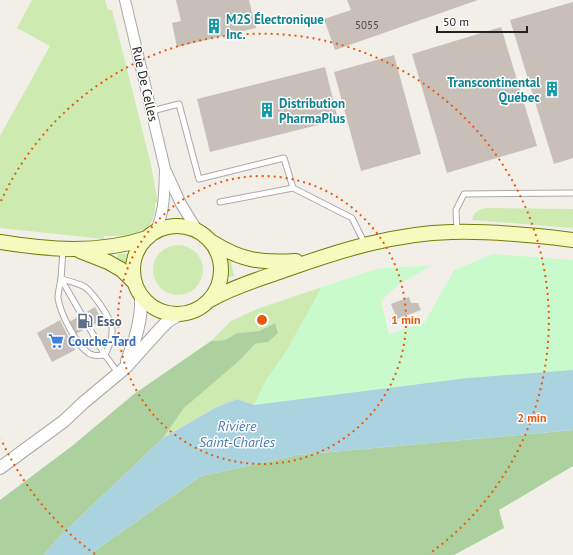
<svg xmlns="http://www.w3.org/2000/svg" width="573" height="555" font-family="'PT Sans',sans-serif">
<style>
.grass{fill:#cdebb0}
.forest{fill:#add19e}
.park{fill:#c8facc}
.water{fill:#aad3df}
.building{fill:#c7bfb8}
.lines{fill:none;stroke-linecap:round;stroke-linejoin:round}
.service-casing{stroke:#a9a9a9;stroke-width:7}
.minor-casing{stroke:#a9a9a9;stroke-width:12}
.tertiary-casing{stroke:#a9a9a9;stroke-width:14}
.secondary-casing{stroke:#707d05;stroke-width:16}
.service{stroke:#fff;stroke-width:5}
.minor{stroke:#fff;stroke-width:10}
.tertiary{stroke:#fff;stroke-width:12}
.secondary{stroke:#f7fabf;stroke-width:14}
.ring{fill:none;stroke:#e8590c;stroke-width:2;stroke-dasharray:2 4}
.labels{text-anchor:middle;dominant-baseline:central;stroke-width:3;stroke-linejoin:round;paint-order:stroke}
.number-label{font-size:11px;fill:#4b4948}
.culture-label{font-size:13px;font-weight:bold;fill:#0d838f;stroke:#fff;text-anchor:start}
.street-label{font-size:13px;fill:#222;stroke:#fff}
.service-label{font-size:13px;font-weight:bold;fill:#4e5e75;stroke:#fff;text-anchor:start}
.shop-label{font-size:13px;font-weight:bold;fill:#366cbe;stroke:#fff;text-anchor:start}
.water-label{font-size:14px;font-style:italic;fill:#4a7aab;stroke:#fff}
.centre{fill:#e8590c;stroke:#fff;stroke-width:2}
.ring-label{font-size:12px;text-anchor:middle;font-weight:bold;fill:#e8590c;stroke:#fff;stroke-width:3;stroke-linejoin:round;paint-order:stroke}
</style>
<rect width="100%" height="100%" fill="#f2efe9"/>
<!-- grass -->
<g class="grass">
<path d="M32,0H105L108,10H112L151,165L158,203H155C157,236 129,236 104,236V239L0,228V136L50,46L17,28Z"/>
<path d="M486,208L573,209V228L472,220C474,212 478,210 486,208Z"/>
<circle cx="178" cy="270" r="25"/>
<polygon points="118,254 133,254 129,265 117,259"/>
<polygon points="224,258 231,262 234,276 224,278"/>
<polygon points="322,287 286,352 267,379 254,405 237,399 215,408 163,438 184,408 200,393 240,360 255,344 268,342 275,323 259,331 237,333 225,340 211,341 231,321 257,309"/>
</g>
<!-- forest -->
<g class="forest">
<polygon points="275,323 278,333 268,342 255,344 240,360 184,408 163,438 57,539 44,555 0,555 0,500 72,446 134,394 211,341 225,340 237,333 259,331"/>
<polygon points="573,430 573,466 499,510 504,528 454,555 89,555 201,476 298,455"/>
</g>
<!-- park -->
<polygon class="park" points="493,254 573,260 573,370 467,378 254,405 267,379 286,352 322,287 376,269 432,265 398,285 381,301 389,334 425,322 454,270"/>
<!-- water -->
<polygon class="water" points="573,370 573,430 298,455 201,476 89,555 44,555 57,539 163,438 215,408 237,399 254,405 467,378"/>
<!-- building -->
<g class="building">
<polygon points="176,0 249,0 256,28 177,47 172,23 181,21"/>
<polygon points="347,0 478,0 335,50 324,19 351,10"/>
<polygon points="573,2 573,158 554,164 510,20"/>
<polygon points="501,27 537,146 447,173 412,54"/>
<polygon points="394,55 421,154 361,171 334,72"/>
<polygon points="325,67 338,120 210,152 197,99"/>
<polygon points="409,297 411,303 418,303 421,310 397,319 391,304"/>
<polygon points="95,307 102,320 76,334 69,322"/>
<polygon points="60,320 75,350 52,362 37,333"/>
</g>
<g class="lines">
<defs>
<g id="service">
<polyline points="152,111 179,104 199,179 284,158 293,188"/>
<polyline points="220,202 293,188 352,218 365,244"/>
<polyline points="457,230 456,210 464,194 573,193"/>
<path d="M63,250L61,279C69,281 78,283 85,287C93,293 111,318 112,328C113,338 109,347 105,355L118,373"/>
<path d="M61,279C60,285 58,292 58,298C60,312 78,351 93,355C96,356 101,355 105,355"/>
<polyline points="61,279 105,355"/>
</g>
<g id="minor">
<polyline points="125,0 165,169 181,204 197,230"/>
<path d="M156,231C165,210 164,193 165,171"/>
</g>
<g id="tertiary">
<path d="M127,361C135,340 142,320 141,297"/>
<polyline points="0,468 64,421 83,403 125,368 160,329 168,321 178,315"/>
</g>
<g id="secondary">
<circle cx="177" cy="270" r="44"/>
<path d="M0,242C49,250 99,254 147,238"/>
<path d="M212,242C242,261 261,263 296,261"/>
<polyline points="80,251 108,262 122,270 134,282"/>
<path d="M212,299C235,286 260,279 285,270C338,251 395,233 452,232C493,231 533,235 573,240"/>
</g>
</defs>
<!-- service casing -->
<use href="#service" class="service-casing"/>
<!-- minor casing -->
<use href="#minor" class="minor-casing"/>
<!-- tertiary casing -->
<use href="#tertiary" class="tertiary-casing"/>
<!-- secondary casing -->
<use href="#secondary" class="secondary-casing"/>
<!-- service -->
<use href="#service" class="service"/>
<!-- minor -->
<use href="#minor" class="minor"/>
<!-- tertiary -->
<use href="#tertiary" class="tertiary"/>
<!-- secondary -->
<use href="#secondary" class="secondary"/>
</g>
<!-- distance rings -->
<g class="ring">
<circle cx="262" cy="320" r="144"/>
<path d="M95 554A287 287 0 0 1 1 439M1 201A287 287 0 1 1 429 554"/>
</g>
<!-- icons -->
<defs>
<symbol id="building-bare" viewBox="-9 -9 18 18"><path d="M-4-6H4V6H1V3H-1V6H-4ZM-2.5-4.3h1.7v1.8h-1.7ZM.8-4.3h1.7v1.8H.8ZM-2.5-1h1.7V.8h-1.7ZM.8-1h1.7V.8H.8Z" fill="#0f9aa8" stroke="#fff" stroke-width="2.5" paint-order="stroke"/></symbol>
<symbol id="fuel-bare" viewBox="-9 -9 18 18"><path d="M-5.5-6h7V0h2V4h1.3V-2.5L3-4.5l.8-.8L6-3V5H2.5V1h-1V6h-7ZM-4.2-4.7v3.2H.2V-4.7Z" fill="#5c6f8a" stroke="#fff" stroke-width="2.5" paint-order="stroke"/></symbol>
<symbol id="supermarket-bare" viewBox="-9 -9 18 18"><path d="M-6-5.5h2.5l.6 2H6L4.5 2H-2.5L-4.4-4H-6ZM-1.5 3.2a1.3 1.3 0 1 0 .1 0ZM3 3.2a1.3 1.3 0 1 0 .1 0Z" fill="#3f7fe0" stroke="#fff" stroke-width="2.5" paint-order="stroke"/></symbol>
</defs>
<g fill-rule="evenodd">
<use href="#building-bare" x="203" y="15" width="22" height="22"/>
<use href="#building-bare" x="541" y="78" width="22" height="22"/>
<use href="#building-bare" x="256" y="99" width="22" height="22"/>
<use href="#fuel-bare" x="74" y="310" width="22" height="22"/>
<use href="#supermarket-bare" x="45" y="330" width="22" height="22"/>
</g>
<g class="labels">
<!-- number labels -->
<g class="number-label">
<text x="367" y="25">5055</text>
</g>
<!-- culture labels -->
<g class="culture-label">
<text x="226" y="19">M2S Électronique<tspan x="226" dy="15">Inc.</tspan></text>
<text x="540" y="82" text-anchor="end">Transcontinental<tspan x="540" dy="15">Québec</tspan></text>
<text x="279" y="103">Distribution<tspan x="279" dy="15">PharmaPlus</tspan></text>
</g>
<!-- street labels -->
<g class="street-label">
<text transform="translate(145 84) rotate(77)">Rue De Celles</text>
</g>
<!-- service labels -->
<g class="service-label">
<text x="97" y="321">Esso</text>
</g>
<!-- shop labels -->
<g class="shop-label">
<text x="68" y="341">Couche-Tard</text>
</g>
<!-- water labels -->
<g class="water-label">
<text x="237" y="426">Rivière<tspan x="237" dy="16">Saint-Charles</tspan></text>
</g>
</g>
<circle cx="262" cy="320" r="6" class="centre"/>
<g class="ring-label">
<text x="406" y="324">1 min</text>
<text x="532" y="422">2 min</text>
</g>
<!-- scale -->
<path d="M437 26v6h90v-6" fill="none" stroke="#222222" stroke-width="2"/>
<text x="443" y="26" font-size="12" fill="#222222" stroke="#ffffff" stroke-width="3" paint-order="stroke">50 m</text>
</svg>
